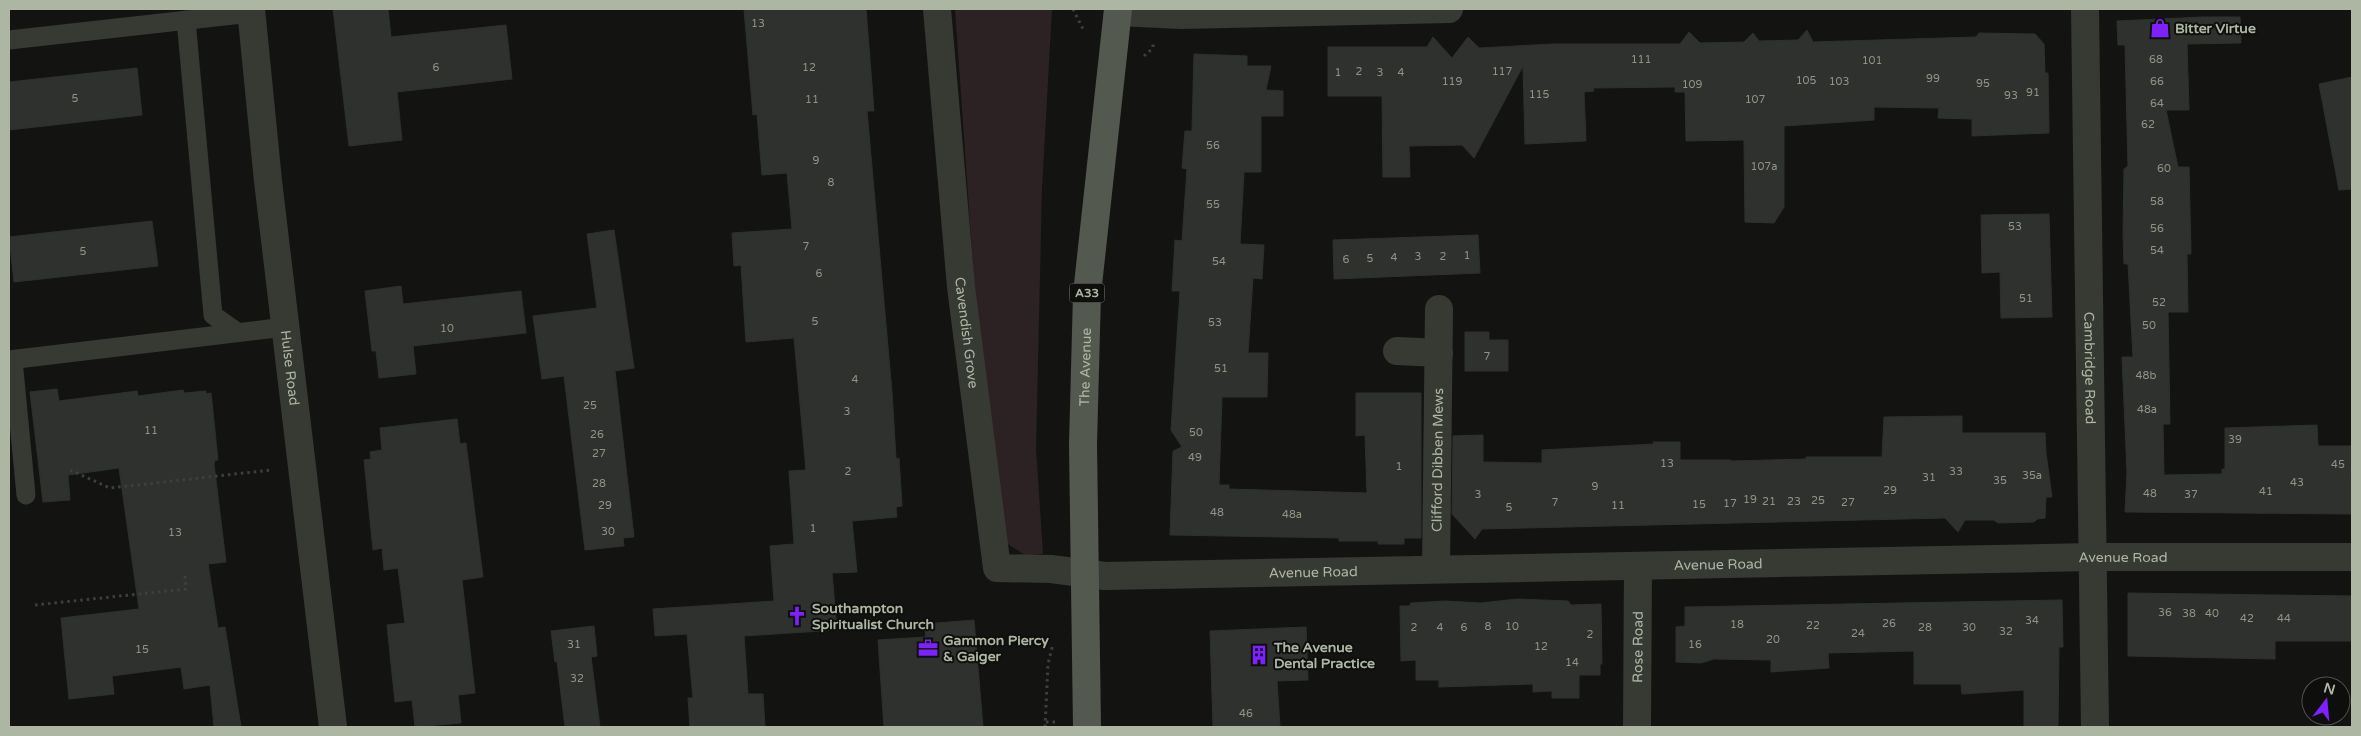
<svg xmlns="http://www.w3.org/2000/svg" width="2361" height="736" font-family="'Varela Round',sans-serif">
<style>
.green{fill:#2c2223}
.building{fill:#2e312d;stroke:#2d312c}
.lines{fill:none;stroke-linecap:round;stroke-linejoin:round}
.path{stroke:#3d4139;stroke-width:3;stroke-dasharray:2.5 4;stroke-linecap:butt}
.lane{stroke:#363a33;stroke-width:19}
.street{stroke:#363a33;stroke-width:28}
.primary{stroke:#53594f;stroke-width:28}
.labels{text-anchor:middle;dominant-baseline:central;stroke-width:4;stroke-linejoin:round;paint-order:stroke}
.number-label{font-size:11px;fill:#8d9586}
.shield{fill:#0e0f0d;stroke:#7d8476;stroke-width:1}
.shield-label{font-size:12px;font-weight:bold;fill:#adb6a3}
.poi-label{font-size:14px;font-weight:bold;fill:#adb6a3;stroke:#0e0f0d;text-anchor:start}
.street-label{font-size:14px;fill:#adb6a3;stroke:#0e0f0d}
</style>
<rect width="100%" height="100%" fill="#131412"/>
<!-- green -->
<polygon class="green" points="955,9 1052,9 1042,188 1036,449 1043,554 1025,555 1003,541 979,352"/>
<!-- building -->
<g class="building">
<polygon points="333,9 388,9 391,37 506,25 512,79 397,92 402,140 349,146"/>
<polygon points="744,9 866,9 874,111 867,111 892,392 896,459 899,458 902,506 896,507 897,517 852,521 857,572 832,573 837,630 744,636 748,694 763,694 765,727 690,727 688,698 693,698 687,634 655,636 653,609 774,601 770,546 794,544 789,471 806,470 794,338 746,342 741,265 734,266 732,233 792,229 787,173 762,175 757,114 753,115"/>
<polygon points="2203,17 2240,17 2241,43 2187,44 2189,110 2166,110 2178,167 2189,167 2191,254 2187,254 2188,312 2168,312 2170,424 2163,424 2164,475 2222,474 2222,469 2225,469 2225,428 2317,425 2318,446 2351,446 2352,514 2125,512 2127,472 2122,357 2133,357 2128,264 2124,264 2123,235 2124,169 2128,166 2125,45 2118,45 2117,21"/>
<polygon points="1807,30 1813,42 1976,37 1979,33 2035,34 2044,44 2045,73 2048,73 2049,133 1972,136 1972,119 1938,118 1939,108 1874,107 1874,120 1784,126 1784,207 1774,223 1745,222 1744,140 1686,141 1685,92 1675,92 1675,87 1593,88 1594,91 1584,92 1586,141 1525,144 1523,66 1474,158 1462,145 1409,146 1410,177 1383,177 1382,96 1328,96 1328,47 1427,47 1433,37 1452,58 1468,37 1479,48 1553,44 1680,44 1689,32 1700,43 1744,42 1753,33 1759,41 1798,40"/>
<polygon points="1194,54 1247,56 1247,66 1271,66 1266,90 1283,91 1283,116 1261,116 1261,172 1244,172 1240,244 1264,245 1262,279 1253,278 1248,353 1268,353 1267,397 1222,397 1219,485 1229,485 1229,489 1367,493 1365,435 1356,436 1356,393 1421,393 1421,538 1404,538 1404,544 1378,544 1378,541 1339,541 1339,538 1170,535 1173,451 1182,447 1171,430 1180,291 1172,291 1175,240 1182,241 1187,169 1182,168 1185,131 1192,131"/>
<polygon points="137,68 142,115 9,130 9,82"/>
<polygon points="2352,77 2352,189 2339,190 2319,84"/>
<polygon points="2049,214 2052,317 2001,318 2000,272 1982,273 1981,215"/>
<polygon points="152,221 158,266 14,282 9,237"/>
<polygon points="614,230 634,368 615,371 634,537 623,538 624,546 585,550 564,376 542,379 533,316 597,308 587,234"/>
<polygon points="1478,235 1480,273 1334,279 1333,240"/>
<polygon points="401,286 403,304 521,291 526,333 413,346 416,374 379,378 376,351 372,351 365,291"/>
<polygon points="1465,332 1489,332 1489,340 1508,340 1508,371 1465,371"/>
<polygon points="57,389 59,401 137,391 138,396 183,390 184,393 206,391 206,394 211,393 218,460 215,460 214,464 226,562 208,564 218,628 225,627 241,727 214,727 210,685 184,689 181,667 112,676 114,694 69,699 61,618 139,609 119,468 68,475 70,500 43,502 30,392"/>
<polygon points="1962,416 1962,433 2045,433 2046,453 2052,497 2046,497 2045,518 2037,519 2034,522 1998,523 1994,520 1965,520 1958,532 1945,518 1482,529 1475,539 1452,514 1453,436 1483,435 1483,462 1542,463 1542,450 1654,444 1653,442 1680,442 1680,460 1731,460 1731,461 1806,459 1806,457 1882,457 1884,417"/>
<polygon points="457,419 460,444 466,443 483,577 462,580 475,693 458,695 461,723 415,727 412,700 395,702 387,625 405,623 398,568 384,570 382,548 373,550 364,460 371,459 370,452 382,450 380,428"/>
<polygon points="2128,593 2352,596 2352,641 2275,641 2275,659 2128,656"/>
<polygon points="1517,599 1568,601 1571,605 1601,604 1602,664 1600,664 1600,675 1579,675 1579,698 1552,698 1552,691 1533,692 1533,684 1439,687 1439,680 1416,680 1416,660 1401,661 1400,606 1409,606 1411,603 1445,601 1481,603"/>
<polygon points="2062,600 2063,647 2059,647 2058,727 2024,727 2024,690 1962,694 1961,684 1914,684 1914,651 1828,653 1829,668 1771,672 1771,660 1714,659 1701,663 1676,662 1676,627 1685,626 1685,607"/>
<polygon points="974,620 983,727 884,727 878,640 926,637 924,624"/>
<polygon points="594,626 597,656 591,657 600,727 565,727 557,661 555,662 551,631"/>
<polygon points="1306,627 1308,680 1277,681 1280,727 1213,727 1210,631"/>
</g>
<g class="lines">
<!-- path -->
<g class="path">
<polyline points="1073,9 1084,31"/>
<polyline points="1144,56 1153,48 1153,44"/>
<polyline points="70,470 110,488 271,470"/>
<polyline points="35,605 186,589 185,576"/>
<polyline points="1046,722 1058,722"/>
<polyline points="1045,727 1048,664 1053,644"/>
</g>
<!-- lane -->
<g class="lane">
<polyline points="186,20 213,315 237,332"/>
<polyline points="9,40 251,13"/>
<polyline points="9,360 285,327"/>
<polyline points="13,360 26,495"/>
</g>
<!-- street -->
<g class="street">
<path id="s1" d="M251,9L268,181L333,727"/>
<path id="s2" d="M937,9L961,287L997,568L1051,569L1105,576L2093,557H2352"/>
<path id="s3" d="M2085,9L2095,727"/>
<polyline points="1118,12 1181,15 1449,9"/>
<polyline points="1397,351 1439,353"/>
<path id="s4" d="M1436,568L1439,309"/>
<path id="s5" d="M1637,727L1638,566"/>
</g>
<!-- primary -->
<path class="primary" id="s6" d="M1087,727L1083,444L1087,294L1118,9"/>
</g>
<!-- icons -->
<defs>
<symbol id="shop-bare" viewBox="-9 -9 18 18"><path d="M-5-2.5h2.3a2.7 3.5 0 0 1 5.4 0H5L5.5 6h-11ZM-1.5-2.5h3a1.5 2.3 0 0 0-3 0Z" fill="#7e20ff" stroke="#0e0f0d" stroke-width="2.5" paint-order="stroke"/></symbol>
<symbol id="church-bare" viewBox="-9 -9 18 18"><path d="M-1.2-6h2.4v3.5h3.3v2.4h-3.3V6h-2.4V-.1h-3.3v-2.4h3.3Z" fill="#7e20ff" stroke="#0e0f0d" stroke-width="2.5" paint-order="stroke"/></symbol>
<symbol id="office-bare" viewBox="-9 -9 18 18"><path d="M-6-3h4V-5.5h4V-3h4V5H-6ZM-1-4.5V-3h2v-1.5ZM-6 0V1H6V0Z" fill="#7e20ff" stroke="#0e0f0d" stroke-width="2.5" paint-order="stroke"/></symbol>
<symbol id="building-bare" viewBox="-9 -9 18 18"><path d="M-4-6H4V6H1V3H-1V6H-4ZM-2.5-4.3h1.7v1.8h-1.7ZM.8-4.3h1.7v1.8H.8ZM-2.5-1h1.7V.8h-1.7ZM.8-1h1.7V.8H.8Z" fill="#7e20ff" stroke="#0e0f0d" stroke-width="2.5" paint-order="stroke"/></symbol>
</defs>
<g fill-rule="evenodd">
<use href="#shop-bare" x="2146" y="14" width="28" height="28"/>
<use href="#church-bare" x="783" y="602" width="28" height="28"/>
<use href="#office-bare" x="914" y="634" width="28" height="28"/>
<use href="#building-bare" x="1245" y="641" width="28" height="28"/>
</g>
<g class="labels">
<!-- number labels -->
<g class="number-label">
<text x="758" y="23">13</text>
<text x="1641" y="59">111</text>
<text x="2156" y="59">68</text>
<text x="1872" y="60">101</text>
<text x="436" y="67">6</text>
<text x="809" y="67">12</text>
<text x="1359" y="71">2</text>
<text x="1502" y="71">117</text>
<text x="1338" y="72">1</text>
<text x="1380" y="72">3</text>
<text x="1401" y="72">4</text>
<text x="1933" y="78">99</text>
<text x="1806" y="80">105</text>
<text x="1452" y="81">119</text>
<text x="1839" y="81">103</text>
<text x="2157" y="81">66</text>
<text x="1983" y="83">95</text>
<text x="1692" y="84">109</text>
<text x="2033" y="92">91</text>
<text x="1539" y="94">115</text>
<text x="2011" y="95">93</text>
<text x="75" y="98">5</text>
<text x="812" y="99">11</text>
<text x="1755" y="99">107</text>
<text x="2157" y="103">64</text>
<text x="2148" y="124">62</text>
<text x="1213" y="145">56</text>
<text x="816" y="160">9</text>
<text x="1764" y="166">107a</text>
<text x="2164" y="168">60</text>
<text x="831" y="182">8</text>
<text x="2157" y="201">58</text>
<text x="1213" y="204">55</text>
<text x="2015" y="226">53</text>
<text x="2157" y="228">56</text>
<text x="806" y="246">7</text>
<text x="2157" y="250">54</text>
<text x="83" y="251">5</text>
<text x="1467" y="255">1</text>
<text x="1418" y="256">3</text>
<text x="1443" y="256">2</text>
<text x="1394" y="257">4</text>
<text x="1370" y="258">5</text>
<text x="1346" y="259">6</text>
<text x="1219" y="261">54</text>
<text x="819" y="273">6</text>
<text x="2026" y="298">51</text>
<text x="2159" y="302">52</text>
<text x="815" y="321">5</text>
<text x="1215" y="322">53</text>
<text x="2149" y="325">50</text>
<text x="447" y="328">10</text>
<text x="1487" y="356">7</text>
<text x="1221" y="368">51</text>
<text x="2146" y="375">48b</text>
<text x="855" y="379">4</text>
<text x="590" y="405">25</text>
<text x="2147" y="409">48a</text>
<text x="847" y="411">3</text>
<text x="151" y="430">11</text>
<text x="1196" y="432">50</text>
<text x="597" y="434">26</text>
<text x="2235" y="439">39</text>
<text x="599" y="453">27</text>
<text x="1195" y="457">49</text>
<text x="1667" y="463">13</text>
<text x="2338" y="464">45</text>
<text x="1399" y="466">1</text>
<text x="848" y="471">2</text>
<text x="1956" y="471">33</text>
<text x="2032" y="475">35a</text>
<text x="1929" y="477">31</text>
<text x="2000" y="480">35</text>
<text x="2297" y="482">43</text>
<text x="599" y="483">28</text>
<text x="1595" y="486">9</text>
<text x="1890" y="490">29</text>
<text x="2266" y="491">41</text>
<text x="2150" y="493">48</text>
<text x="1478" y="494">3</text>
<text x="2191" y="494">37</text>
<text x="1750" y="499">19</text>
<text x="1818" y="500">25</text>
<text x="1769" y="501">21</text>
<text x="1794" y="501">23</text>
<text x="1555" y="502">7</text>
<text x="1848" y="502">27</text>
<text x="1730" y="503">17</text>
<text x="1699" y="504">15</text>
<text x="605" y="505">29</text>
<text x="1618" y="505">11</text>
<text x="1509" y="507">5</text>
<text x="1217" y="512">48</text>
<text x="1292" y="514">48a</text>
<text x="813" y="528">1</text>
<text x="608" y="531">30</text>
<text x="175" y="532">13</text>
<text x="2165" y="612">36</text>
<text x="2189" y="613">38</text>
<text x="2212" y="613">40</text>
<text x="2247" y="618">42</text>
<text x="2284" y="618">44</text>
<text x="2032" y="620">34</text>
<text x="1889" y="623">26</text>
<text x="1737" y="624">18</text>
<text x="1813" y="625">22</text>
<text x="1488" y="626">8</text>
<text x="1512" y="626">10</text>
<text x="1414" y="627">2</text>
<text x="1440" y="627">4</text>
<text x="1464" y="627">6</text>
<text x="1925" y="627">28</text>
<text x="1969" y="627">30</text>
<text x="2006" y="631">32</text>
<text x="1858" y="633">24</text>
<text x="1590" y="634">2</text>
<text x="1773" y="639">20</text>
<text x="574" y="644">31</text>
<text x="1695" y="644">16</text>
<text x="1541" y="646">12</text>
<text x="142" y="649">15</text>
<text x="1572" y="662">14</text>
<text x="577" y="678">32</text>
<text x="1246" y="713">46</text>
</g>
<!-- shield labels -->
<rect class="shield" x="1069.5" y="283.5" width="35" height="19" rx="4"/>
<g class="shield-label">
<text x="1087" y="293">A33</text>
</g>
<!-- poi labels -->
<g class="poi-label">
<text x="2175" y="28">Bitter Virtue</text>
<text x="812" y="608">Southampton<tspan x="812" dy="16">Spiritualist Church</tspan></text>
<text x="943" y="640">Gammon Piercy<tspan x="943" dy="16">&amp; Gaiger</tspan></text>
<text x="1274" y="647">The Avenue<tspan x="1274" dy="16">Dental Practice</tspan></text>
</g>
<!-- street labels -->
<g class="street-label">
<text stroke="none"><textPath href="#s2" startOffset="325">Cavendish Grove</textPath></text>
<text stroke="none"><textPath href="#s6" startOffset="360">The Avenue</textPath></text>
<text stroke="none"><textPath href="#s1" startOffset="361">Hulse Road</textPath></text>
<text stroke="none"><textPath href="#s3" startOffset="359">Cambridge Road</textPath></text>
<text stroke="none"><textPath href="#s4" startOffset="108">Clifford Dibben Mews</textPath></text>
<text stroke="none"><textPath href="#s2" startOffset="1689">Avenue Road</textPath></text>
<text stroke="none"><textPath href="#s2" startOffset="1284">Avenue Road</textPath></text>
<text stroke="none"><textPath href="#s2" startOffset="879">Avenue Road</textPath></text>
<text stroke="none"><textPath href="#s5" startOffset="80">Rose Road</textPath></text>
</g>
</g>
<!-- border -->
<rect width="2361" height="736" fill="none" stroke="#adb6a3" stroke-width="20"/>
<!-- north arrow -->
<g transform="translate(2326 701) rotate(16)"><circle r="24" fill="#0e0f0d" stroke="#4e5249"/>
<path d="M0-4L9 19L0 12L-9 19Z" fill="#7e20ff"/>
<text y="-8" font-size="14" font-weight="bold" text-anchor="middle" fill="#adb6a3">N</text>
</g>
</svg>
